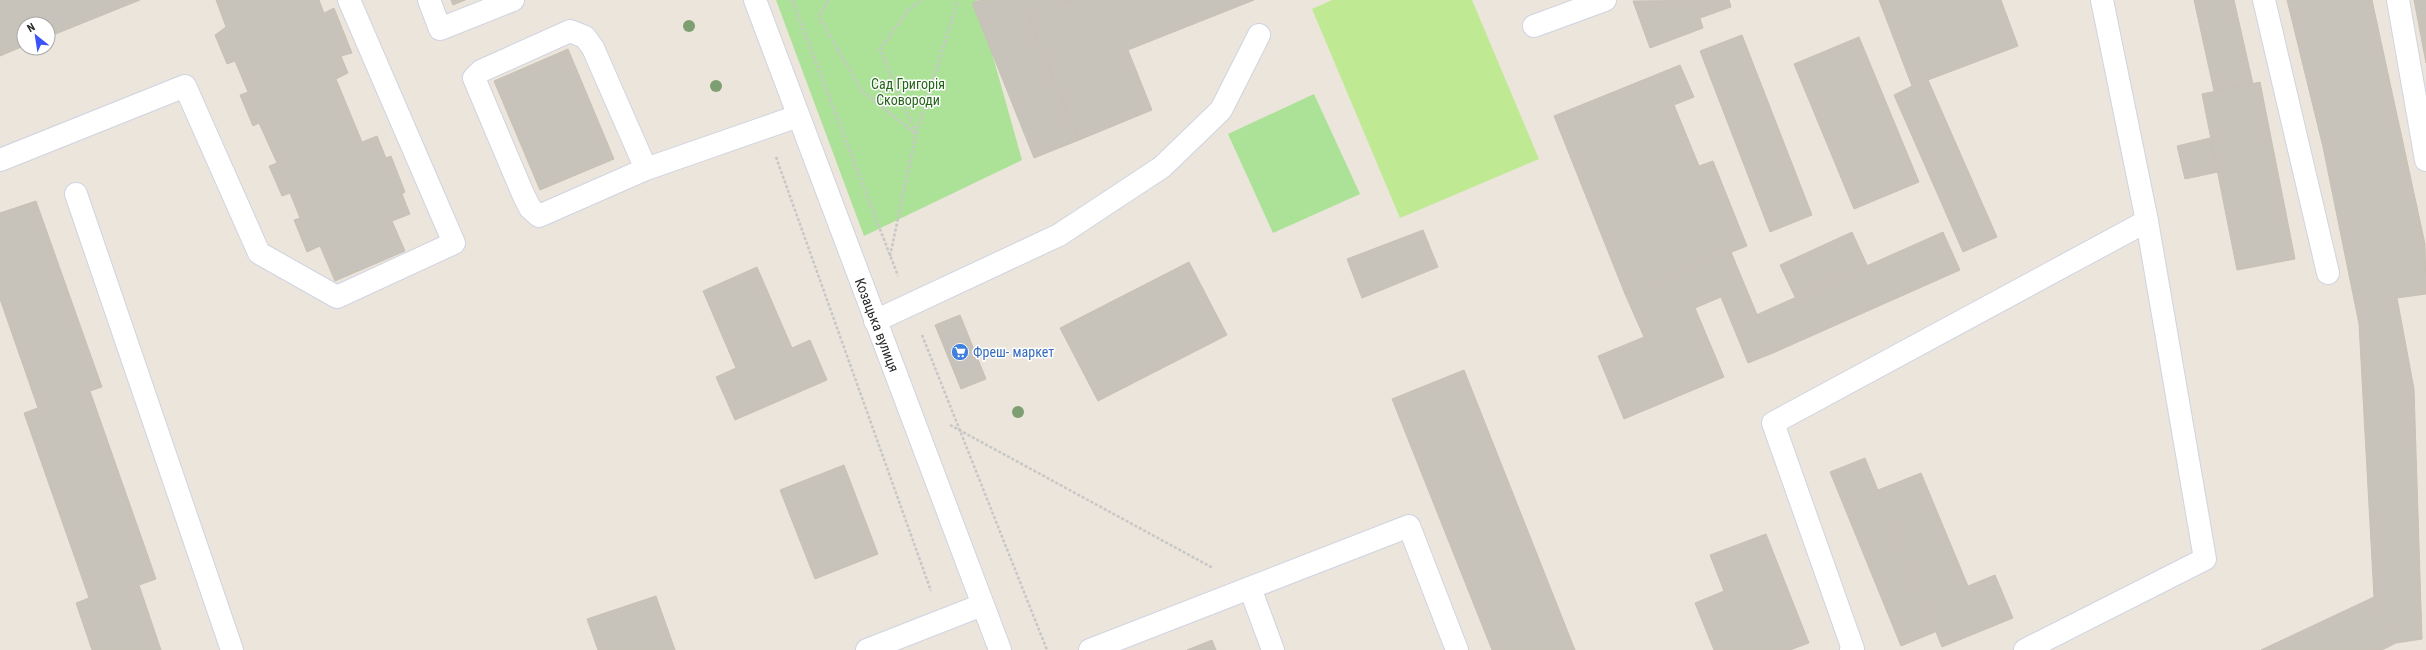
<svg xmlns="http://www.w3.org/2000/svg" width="2426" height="650" font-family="'Roboto Condensed',sans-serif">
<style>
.park{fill:#ace297}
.pitch{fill:#c0e993}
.building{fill:#c7c3ba;stroke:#c7c1b5}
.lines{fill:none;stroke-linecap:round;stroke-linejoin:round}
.minor-casing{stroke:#d0d3e2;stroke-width:24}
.path{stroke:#c7c7c7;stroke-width:2.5;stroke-dasharray:3 2;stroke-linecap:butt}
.minor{stroke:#fff;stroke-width:22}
.tree{fill:#7e9f71}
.labels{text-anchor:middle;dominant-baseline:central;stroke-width:3;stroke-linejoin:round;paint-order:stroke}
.park-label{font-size:14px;fill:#25651a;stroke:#fff}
.street-label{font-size:14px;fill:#292929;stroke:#fff}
.shop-label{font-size:14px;fill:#366cbe;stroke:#fff;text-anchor:start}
</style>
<rect width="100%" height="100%" fill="#ebe5db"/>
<!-- park -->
<g class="park">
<polygon points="776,0 977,0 1022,160 864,236"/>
<polygon points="1314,94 1360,194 1273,233 1228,134"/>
</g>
<!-- pitch -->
<polygon class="pitch" points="1332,0 1472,0 1539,159 1400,218 1312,9"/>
<!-- building -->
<g class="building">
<polygon points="0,0 140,0 48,37 48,24 24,24 24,46 0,56"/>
<polygon points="216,0 319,0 324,13 334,8 352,53 341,56 348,73 336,79 362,142 377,136 386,158 391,156 405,192 402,194 410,214 392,221 405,251 335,281 320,246 307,252 294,220 300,218 290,193 282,196 269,166 277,163 259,123 253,126 240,95 248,92 235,61 227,64 215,35 226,27"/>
<polygon points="451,0 465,0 453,5"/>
<polygon points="981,0 1073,0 1029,17 1079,140 1034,158 972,3"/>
<polygon points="1073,0 1254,0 1128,50 1152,110 1079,140 1029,17"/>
<polygon points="1729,0 1731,7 1700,18 1703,28 1650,48 1633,1"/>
<polygon points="1879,0 2001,0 2018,46 1928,80 1997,237 1963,252 1894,95 1912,86"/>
<polygon points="2194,0 2234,0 2253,84 2214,91"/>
<polygon points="2287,0 2372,0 2425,244 2426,294 2397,298 2414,389 2422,639 2396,643 2374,597 2359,324 2323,147"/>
<polygon points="2414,0 2426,0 2426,63"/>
<polygon points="1742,35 1812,215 1770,232 1700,51"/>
<polygon points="1859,37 1919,182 1854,209 1794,64"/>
<polygon points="568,49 614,159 540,190 494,81"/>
<polygon points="1680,65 1694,97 1674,105 1699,166 1713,161 1747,246 1625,294 1554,116"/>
<polygon points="2260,82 2295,259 2237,270 2202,94"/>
<polygon points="2210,138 2218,172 2185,179 2177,146"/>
<polygon points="36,201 102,387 90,391 156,579 139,585 161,650 92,650 76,603 89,598 24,413 38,408 0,299 0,213"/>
<polygon points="1423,230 1438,267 1362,298 1347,259"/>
<polygon points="1852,232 1867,265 1795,297 1780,265"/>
<polygon points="1943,232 1960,270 1773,353 1756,315"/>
<polygon points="1731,252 1773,353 1748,363 1721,297 1695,308 1724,377 1624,419 1598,356 1644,337 1625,294"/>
<polygon points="1189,262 1227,335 1098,401 1060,328"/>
<polygon points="757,267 792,348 810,340 827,380 735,420 716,377 736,368 703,291"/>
<polygon points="960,315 986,379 961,389 935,325"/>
<polygon points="1464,370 1575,650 1492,650 1392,399"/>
<polygon points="1865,458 1935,632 1901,646 1830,472"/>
<polygon points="844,465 878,554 815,579 780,490"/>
<polygon points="1921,473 1968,586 1995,575 2013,618 1942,647 1878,490"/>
<polygon points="1766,534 1809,643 1790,650 1714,650 1695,603 1724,591 1710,555"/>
<polygon points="656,596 675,650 598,650 587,619"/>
<polygon points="2374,597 2396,643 2382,650 2261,650"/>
<polygon points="1212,640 1216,650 1187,650"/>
</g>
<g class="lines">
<defs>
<g id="minor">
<polyline points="429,0 440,29 513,0"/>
<polyline points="755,0 1000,650"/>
<polyline points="2264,0 2328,273"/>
<polyline points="2398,0 2426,160"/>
<polyline points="1534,26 1605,0"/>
<polyline points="0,160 185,86 259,253 337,297 454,243 349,0"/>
<polyline points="646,169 539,216 530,208 523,194 474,78 481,71 570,31 585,37 593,48 646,169 798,116"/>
<polyline points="76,194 232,650"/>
<polyline points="875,321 1059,235 1162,167 1221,110 1259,35"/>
<polyline points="1250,588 1273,650"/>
<polyline points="867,650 982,605"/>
<polyline points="1090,650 1409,526 1457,650"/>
<polyline points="1851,650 1853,649 1773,423 2147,221 2102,0"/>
<polyline points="2025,650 2205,559 2147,221"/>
</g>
</defs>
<!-- minor casing -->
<use href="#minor" class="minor-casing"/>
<!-- path -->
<g class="path">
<polyline points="792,0 898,276"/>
<polyline points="828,0 819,17 862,91 916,134"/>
<polyline points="916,133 880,49 909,9 922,0"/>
<polyline points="776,157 931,591"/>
<polyline points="890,256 916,134 958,0"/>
<polyline points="922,335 1047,650"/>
<polyline points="950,425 1213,568"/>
</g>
<!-- minor -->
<use href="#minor" class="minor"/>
</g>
<!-- trees -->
<g class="tree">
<circle cx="689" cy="26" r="6"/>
<circle cx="716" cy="86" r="6"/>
<circle cx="1018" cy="412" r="6"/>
</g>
<!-- icons -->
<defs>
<symbol id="supermarket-disc" viewBox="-11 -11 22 22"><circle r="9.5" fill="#3f7fe0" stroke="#fff"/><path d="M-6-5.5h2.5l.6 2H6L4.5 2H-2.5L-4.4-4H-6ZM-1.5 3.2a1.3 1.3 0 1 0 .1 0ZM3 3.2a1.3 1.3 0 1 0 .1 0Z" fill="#fff"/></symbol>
</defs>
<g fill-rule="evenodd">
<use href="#supermarket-disc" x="950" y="342" width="20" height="20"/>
</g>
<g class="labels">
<!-- park labels -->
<g class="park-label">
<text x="908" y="84">Сад Григорія<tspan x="908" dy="16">Сковороди</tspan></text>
</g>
<!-- street labels -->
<g class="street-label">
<text transform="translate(877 325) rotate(69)">Козацька вулиця</text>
</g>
<!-- shop labels -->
<g class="shop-label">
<text x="973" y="352">Фреш- маркет</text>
</g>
</g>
<!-- north arrow -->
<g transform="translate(36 36) rotate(330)"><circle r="19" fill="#ffffff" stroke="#a9a9a9"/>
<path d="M0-3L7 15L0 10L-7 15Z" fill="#3b53f8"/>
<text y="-6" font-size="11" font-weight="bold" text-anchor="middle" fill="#292929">N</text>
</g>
</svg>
